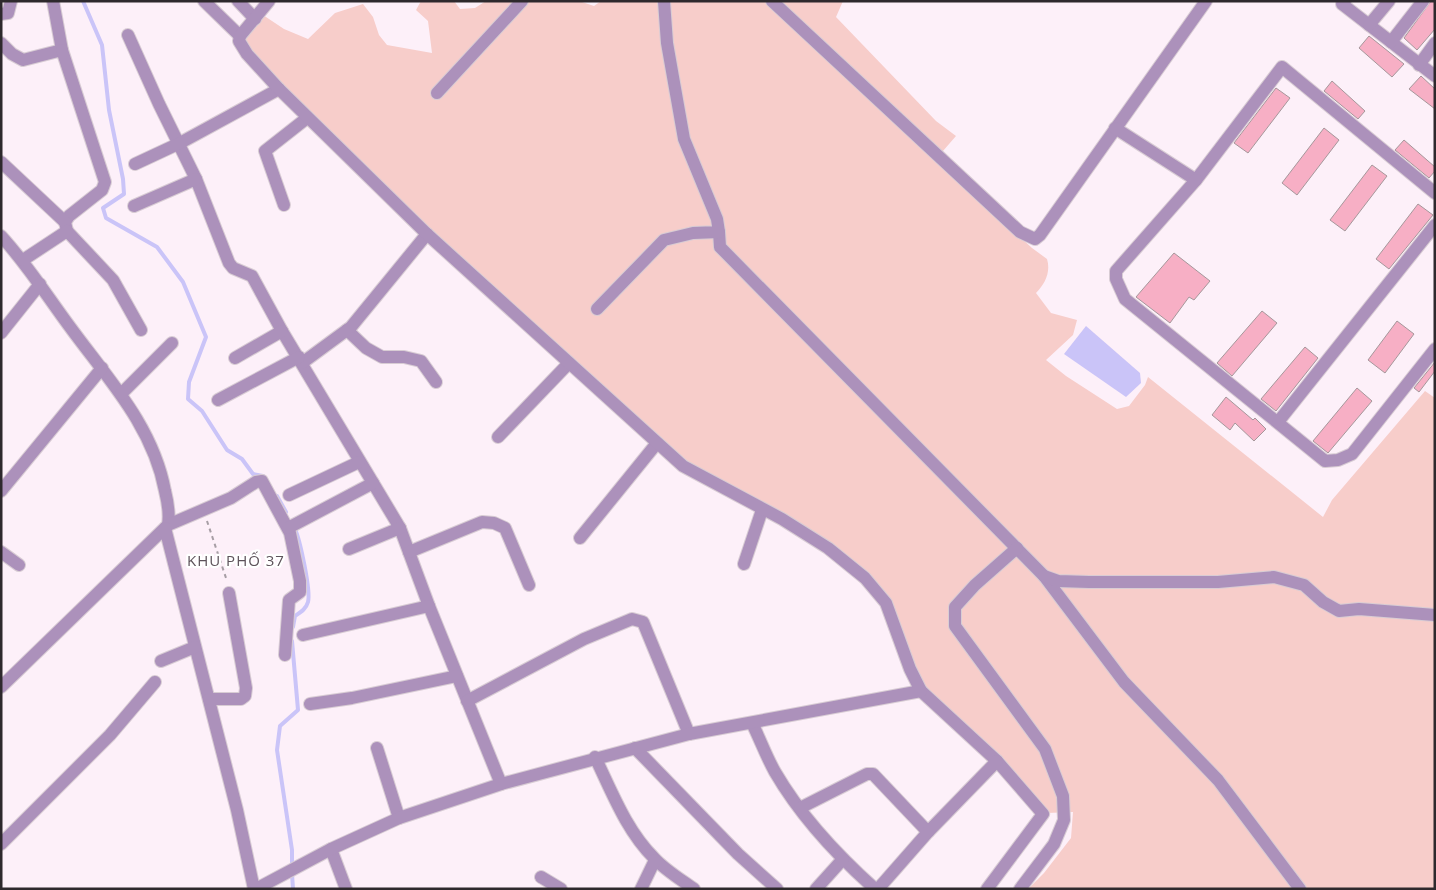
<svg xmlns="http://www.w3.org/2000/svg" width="1436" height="890" font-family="'Open Sans',sans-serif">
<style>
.green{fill:#f7cdca}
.water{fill:#cac4f8}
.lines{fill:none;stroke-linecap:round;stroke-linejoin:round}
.stream{stroke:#cac4f8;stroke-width:4}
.building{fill:#f7afc5;stroke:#a6979b}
.minor-casing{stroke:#d8ccd4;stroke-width:14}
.path{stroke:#a79ea5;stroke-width:2;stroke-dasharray:4 4;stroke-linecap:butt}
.minor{stroke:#ac91bb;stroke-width:12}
.labels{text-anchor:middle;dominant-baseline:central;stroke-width:4.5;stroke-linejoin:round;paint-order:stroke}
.quarter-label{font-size:15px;letter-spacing:1px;fill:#5d525a;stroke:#fff}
</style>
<rect width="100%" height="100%" fill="#fdf0f9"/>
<!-- green -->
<path class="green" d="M421,1H454L460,9L475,8L486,1H579L594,6L601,1H843L836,17L936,121L956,136L936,159L1032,248L1047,259C1051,272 1045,284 1036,293L1051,313L1077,320L1073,335L1046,360L1066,376L1117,409L1129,406L1145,385L1148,377L1323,517L1332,500L1425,391L1435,398V889H1028L1044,873L1071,838L1073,812L1047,813L924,689L868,575L685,462L428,229L250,51L244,38L263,15L284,29L308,39L335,13L363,4L373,17L379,35L387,45L432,53L428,21L416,10Z"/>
<!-- water -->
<polygon class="water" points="1086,326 1140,373 1141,383 1126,397 1064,354"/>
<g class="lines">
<!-- stream -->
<g class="stream">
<polyline points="83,1 102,45 109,110 123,179 124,194 103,208 106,218 157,247 183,282 206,337 189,382 188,399 202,411 227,450 242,459 253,474 263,476"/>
<polyline points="277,496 286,512"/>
<path d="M293,627L295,616C301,612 306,609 308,602C311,591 300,540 295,529"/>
<polyline points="292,641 298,710 280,726 277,750 292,850 292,867"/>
<polyline points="292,874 293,889"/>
</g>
</g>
<!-- building -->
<g class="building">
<polygon points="1431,1 1435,1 1435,29 1417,50 1404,38"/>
<polygon points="1369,36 1404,64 1392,77 1359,48"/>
<polygon points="1421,76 1435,89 1435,109 1409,89"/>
<polygon points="1332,81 1365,111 1358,119 1324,91"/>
<polygon points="1276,88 1290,98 1248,153 1234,143"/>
<polygon points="1324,128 1339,140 1297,195 1282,183"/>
<polygon points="1404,140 1435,167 1435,171 1429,178 1395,150"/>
<polygon points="1372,165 1387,176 1345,231 1330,220"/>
<polygon points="1418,204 1433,215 1389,269 1376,259"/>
<polygon points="1174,253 1210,281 1194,300 1189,297 1170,323 1136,297"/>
<polygon points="1262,311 1277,323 1232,376 1217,363"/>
<polygon points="1397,321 1414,334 1385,373 1368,360"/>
<polygon points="1305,347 1318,358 1276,411 1261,399"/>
<polygon points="1435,362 1435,371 1419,392 1414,388"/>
<polygon points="1357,388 1372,401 1328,453 1313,441"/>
<polygon points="1226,397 1253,420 1255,418 1266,429 1254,441 1235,423 1230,430 1212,415"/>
</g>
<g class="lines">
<defs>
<g id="minor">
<polyline points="204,1 240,36"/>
<polyline points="238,1 255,19"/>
<polyline points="772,1 1020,232 1035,239 1040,235 1206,1"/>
<polyline points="1345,1 1342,4 1435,76"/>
<polyline points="1,14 8,13 11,1"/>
<polyline points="1369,25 1389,1"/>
<polyline points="128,35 159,104 196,179 229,263 233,268 252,276 282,331 400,528 429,606 501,784"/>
<polyline points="1391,42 1423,1"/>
<polyline points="1,43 12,54 23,60 62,50 53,1"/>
<polyline points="62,50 105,182 102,190 69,216 65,222 67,231"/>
<polyline points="1419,65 1435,43"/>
<polyline points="437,93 522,1"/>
<polyline points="1115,128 1196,180 1282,67 1435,193"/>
<polyline points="1,162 65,222"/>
<polyline points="135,164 180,143 279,89"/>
<polyline points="1196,180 1116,271 1116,279 1125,299 1325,461 1338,460 1352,454 1435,349"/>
<polyline points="284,205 265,151 307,118"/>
<polyline points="134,206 196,179"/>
<polyline points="719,232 720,247 1044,576 1124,682 1218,780 1300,889"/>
<path d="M1,236C27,264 47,296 70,327C108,379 153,426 165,491C168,503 170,513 168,525L1,687"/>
<polyline points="23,260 67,231 113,280 141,330"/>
<polyline points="597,309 664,240 693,233 719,232 717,219 684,139 667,43 664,1"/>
<polyline points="347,330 366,348 382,357 404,357 421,361 436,382"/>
<polyline points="1,333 40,284"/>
<polyline points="235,358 282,331"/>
<polyline points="302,363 351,327 427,234"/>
<polyline points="121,394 172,343"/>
<polyline points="218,400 299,357"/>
<polyline points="1278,422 1435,225"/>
<polyline points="498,437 569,363"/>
<polyline points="1,491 102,368"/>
<polyline points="289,495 359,462"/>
<polyline points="168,525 231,498 256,482 262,481 290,533 300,581 300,592 289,600 285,655"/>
<polyline points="165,528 237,810 254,889"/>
<polyline points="288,528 373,483"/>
<polyline points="580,538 657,443"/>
<polyline points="1017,548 975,585 955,607 955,626 1045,749 1063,796 1064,820 1054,844 1020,889"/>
<polyline points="349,549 400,528"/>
<polyline points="1,552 19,565"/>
<polyline points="409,552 482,522 494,523 505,528 529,585"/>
<polyline points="744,564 762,510"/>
<polyline points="1044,576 1058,581 1089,582 1218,582 1274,577 1304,585 1323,602 1339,611 1359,609 1435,615"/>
<polyline points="303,635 429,606"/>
<polyline points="161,661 195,647"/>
<polyline points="921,691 997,761 1043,814 987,889"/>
<polyline points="209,699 241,699 245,696 246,688 229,593"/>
<polyline points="467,701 584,639 632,619 643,622 689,734"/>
<polyline points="310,704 352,698 457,676"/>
<path d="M752,723C760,739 766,756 775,772C800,815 838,856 875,889"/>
<polyline points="377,748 399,818"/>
<polyline points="635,748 738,854 777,889"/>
<path d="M595,757C612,792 626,830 654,858C665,870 680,879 694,889"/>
<polyline points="800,808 867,774 873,774 928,832"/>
<polyline points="1,844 110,735 155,682"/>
<polyline points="331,849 346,889"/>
<polyline points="541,877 561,889"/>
<polyline points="256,889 331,849 399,818 501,784 689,734 921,691 910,669 886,603 865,578 828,548 782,519 683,466 427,234 279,89 247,54 239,41 240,36 269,1"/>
<polyline points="641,889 655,860"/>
<polyline points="816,889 843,859"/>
<polyline points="878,889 928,832 997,761"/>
</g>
</defs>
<!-- minor casing -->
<use href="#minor" class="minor-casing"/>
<!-- path -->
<polyline class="path" points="207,521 227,581"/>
<!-- minor -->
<use href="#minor" class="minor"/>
</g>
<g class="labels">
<!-- quarter labels -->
<g class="quarter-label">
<text x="236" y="560">KHU PHỐ 37</text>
</g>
</g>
<!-- border -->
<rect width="1436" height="890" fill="none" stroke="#2e292d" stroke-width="5"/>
</svg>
